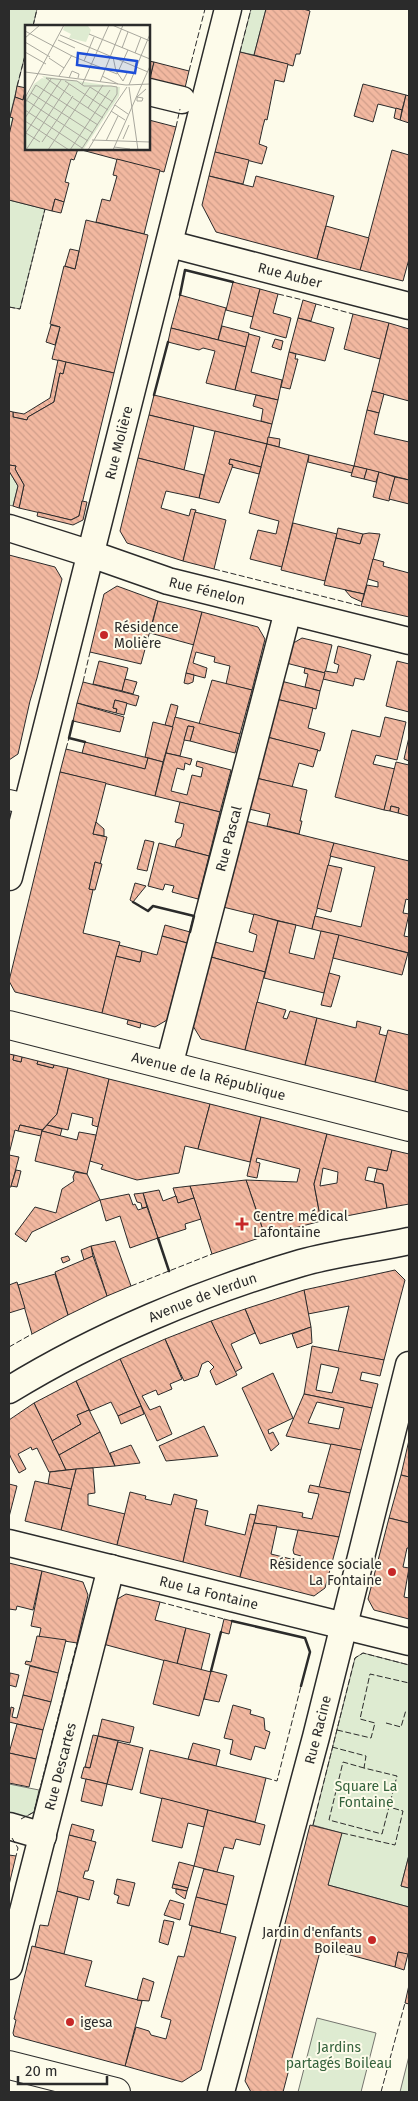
<svg xmlns="http://www.w3.org/2000/svg" width="418" height="2101" font-family="'Fira Sans',sans-serif">
<style>
.green{fill:#deebd1;stroke:#74746e}
.building{fill:url(#building-back-hatch);stroke:#2b2b2b;fill-rule:evenodd}
.lines{fill:none;stroke-linecap:round;stroke-linejoin:round}
.pedestrian-casing{stroke:#2b2b2b;stroke-width:22}
.minor-casing{stroke:#2b2b2b;stroke-width:29}
.tertiary-casing{stroke:#2b2b2b;stroke-width:30}
.secondary-casing{stroke:#2b2b2b;stroke-width:30}
.pedestrian{stroke:#fdfbea;stroke-width:20}
.minor{stroke:#fdfbea;stroke-width:26}
.tertiary{stroke:#fdfbea;stroke-width:28}
.secondary{stroke:#fdfbea;stroke-width:28}
.fence{stroke:#2b2b2b;stroke-width:1;stroke-dasharray:6 2.5;stroke-linecap:butt}
.wall{stroke:#2b2b2b;stroke-width:2.5}
.poi-dot{fill:#c62828;stroke:#fdfbea;stroke-width:2}
.labels{text-anchor:middle;dominant-baseline:central;stroke-width:4;stroke-linejoin:round;paint-order:stroke}
.street-label{font-size:14px;fill:#2b2b2b;stroke:#fdfbea}
.poi-label{font-size:14px;fill:#2b2b2b;stroke:#fdfbea;text-anchor:start}
.park-label{font-size:14px;fill:#34623c;stroke:#fdfbea}
.inset-road{fill:none;stroke:#a9a89e;stroke-width:1}
.view{fill:#1d4ed8;fill-opacity:0.15;stroke:#1d4ed8;stroke-width:2.5}
.inset-edge{fill:none;stroke:#2b2b2b;stroke-width:2.5}
</style>
<defs>
<pattern id="building-back-hatch" width="6" height="6" patternUnits="userSpaceOnUse" patternTransform="scale(1.25)"><rect width="6" height="6" fill="#f2b8a0"/><path d="M-1 5l2 2M0 0l6 6M5-1l2 2" fill="none" stroke="#d09e8a"/></pattern>
</defs>
<rect width="100%" height="100%" fill="#fdfbea"/>
<!-- green -->
<g class="green">
<polygon points="9,9 37,9 33,26 26,26 26,51 10,116 13,118 9,135"/>
<polygon points="251,9 266,9 254,55 240,52"/>
<polygon points="9,200 45,209 20,309 9,307"/>
<polygon points="9,471 18,486 13,506 9,505"/>
<polygon points="363,1653 409,1665 409,1855 401,1886 409,1888 409,1907 328,1885 341,1833 313,1825 355,1658"/>
<polygon points="9,1784 39,1790 34,1812 20,1820 9,1817"/>
<polygon points="317,2018 376,2033 361,2092 298,2092"/>
<polygon points="409,2056 409,2092 400,2092"/>
</g>
<!-- building -->
<g class="building">
<polygon points="266,9 303,9 310,11 300,54 296,54 293,66 254,55"/>
<polygon points="240,52 288,64 284,82 275,80 267,120 265,119 263,126 259,144 267,147 262,164 215,152"/>
<polygon points="149,61 154,62 149,83"/>
<polygon points="154,62 189,71 184,92 149,83"/>
<polygon points="363,84 406,95 402,110 378,104 373,122 354,116"/>
<polygon points="17,86 26,88 23,100 15,97"/>
<polygon points="26,88 26,149 149,149 149,120 176,127 164,172 78,149 74,160 71,159 65,182 69,183 64,202 55,199 52,211 9,200 9,135 13,118 10,117 15,97 23,100"/>
<polygon points="406,95 409,96 409,123 400,120"/>
<polygon points="396,108 402,110 400,120 394,118"/>
<polygon points="392,150 409,155 409,259 403,281 360,270"/>
<polygon points="215,152 249,160 243,184 209,176"/>
<polygon points="117,159 160,170 144,234 96,222 102,199 110,201 117,176 113,175"/>
<polygon points="209,176 253,187 256,176 334,196 317,259 216,232 202,205"/>
<polygon points="55,199 64,202 61,213 52,211"/>
<polygon points="86,220 148,235 114,373 52,359 60,327 50,324 64,266 75,269"/>
<polygon points="326,226 369,238 360,270 317,259"/>
<polygon points="70,249 79,251 75,269 65,266"/>
<polygon points="233,282 260,289 253,317 226,310"/>
<polygon points="260,289 278,294 273,313 291,318 286,338 250,328"/>
<polygon points="180,295 226,308 218,340 171,328"/>
<polygon points="303,300 316,304 311,321 298,318"/>
<polygon points="353,314 389,323 380,359 344,349"/>
<polygon points="298,318 334,328 325,361 289,352"/>
<polygon points="389,323 409,329 409,401 372,391"/>
<polygon points="51,325 60,327 55,345 46,342"/>
<polygon points="222,326 249,333 246,347 218,340"/>
<polygon points="171,328 246,347 235,390 206,383 215,351 203,348 199,350 168,342"/>
<polygon points="249,334 260,337 251,372 282,380 278,400 235,390"/>
<polygon points="275,339 283,341 281,350 272,347"/>
<polygon points="289,352 296,354 295,359 298,359 290,389 281,387"/>
<polygon points="58,360 66,362 63,374 60,373 54,402 28,417 27,420 13,417 13,412 24,414 50,398"/>
<polygon points="66,362 114,373 79,516 71,520 19,508 24,485 15,469 16,466 9,465 9,411 13,412 13,417 27,420 28,417 54,402 60,373 63,374"/>
<polygon points="372,391 384,394 379,413 367,410"/>
<polygon points="154,395 272,424 267,444 149,415"/>
<polygon points="256,395 278,400 272,424 261,421 263,409 253,406"/>
<polygon points="367,410 379,413 374,434 409,442 409,480 354,466"/>
<polygon points="149,415 194,426 184,470 138,458"/>
<polygon points="215,431 267,444 261,467 230,459 229,464 233,465 219,503 199,498"/>
<polygon points="268,437 280,439 279,447 267,444"/>
<polygon points="267,444 309,455 282,567 250,559 258,530 276,534 279,521 249,513"/>
<polygon points="309,455 354,466 352,473 308,462"/>
<polygon points="138,458 204,475 199,498 166,491 161,508 189,516 191,509 196,510 183,561 127,543 120,531"/>
<polygon points="230,459 261,467 259,474 232,467 233,465 229,464"/>
<polygon points="9,465 16,466 15,469 24,485 19,508 13,506 18,486 9,471"/>
<polygon points="354,466 367,469 364,479 351,476"/>
<polygon points="367,469 379,472 376,482 364,479"/>
<polygon points="379,472 395,477 389,501 373,497"/>
<polygon points="395,477 409,480 409,504 389,499"/>
<polygon points="82,501 87,502 83,520 73,525 37,516 38,512 71,520 79,516"/>
<polygon points="195,512 226,520 214,569 183,561"/>
<polygon points="293,523 337,534 325,581 281,570"/>
<polygon points="338,528 363,534 360,544 336,538"/>
<polygon points="369,533 380,534 364,594 324,585 336,538 360,544 363,534"/>
<polygon points="9,555 55,567 62,579 37,678 30,701 18,754 9,760"/>
<polygon points="373,559 384,562 383,566 409,573 409,617 361,606 367,585 378,587 378,582 368,579"/>
<polygon points="117,586 158,601 141,664 90,652 104,594"/>
<polygon points="345,590 364,594 362,602 351,597"/>
<polygon points="158,601 202,612 194,645 150,633"/>
<polygon points="202,612 258,627 265,639 252,690 226,684 230,666 214,662 215,657 196,652 193,663 207,668 205,678 186,673"/>
<polygon points="302,638 332,645 325,673 286,663 290,645"/>
<polygon points="338,646 371,655 364,680 355,678 353,686 323,679 325,671 337,673 339,665 334,663"/>
<polygon points="99,661 128,668 122,691 93,684"/>
<polygon points="397,661 409,664 409,712 386,706"/>
<polygon points="305,668 325,673 320,691 305,687 308,674 304,673"/>
<polygon points="186,673 194,675 193,682 188,684 184,683"/>
<polygon points="125,679 137,682 133,694 122,691"/>
<polygon points="212,680 252,690 240,734 199,724"/>
<polygon points="281,681 320,691 316,709 276,699"/>
<polygon points="83,682 139,696 136,706 115,700 113,708 117,709 116,713 77,703"/>
<polygon points="276,699 313,708 308,728 325,733 320,751 267,737"/>
<polygon points="115,700 127,703 124,715 116,713 117,709 113,708"/>
<polygon points="77,703 124,717 120,732 73,721"/>
<polygon points="171,704 178,706 173,727 165,725"/>
<polygon points="175,717 240,734 235,753 190,741 194,727 188,726 180,756 166,753"/>
<polygon points="385,717 406,722 397,760 376,755 373,764 395,769 384,810 335,797 352,730 380,737"/>
<polygon points="153,722 173,727 163,762 145,757"/>
<polygon points="188,726 194,727 190,741 184,740"/>
<polygon points="267,737 318,750 313,767 299,763 292,787 256,778"/>
<polygon points="409,737 409,761 404,759"/>
<polygon points="85,742 148,758 145,769 82,753"/>
<polygon points="66,749 145,769 148,758 163,762 155,796 60,772"/>
<polygon points="166,753 192,759 190,765 185,763 184,770 177,768 171,791 187,795 192,775 201,777 203,768 196,766 197,761 231,770 220,812 155,796"/>
<polygon points="396,762 409,765 409,816 398,813 399,808 391,806 390,811 384,810"/>
<polygon points="60,772 106,783 93,834 107,837 100,864 95,862 89,889 93,890 83,933 120,942 102,1013 15,992 9,981"/>
<polygon points="256,778 307,790 300,821 302,821 299,834 267,826 270,814 249,809"/>
<polygon points="180,802 220,812 209,856 175,847 177,840 181,837 184,824 175,822"/>
<polygon points="391,806 399,808 398,813 390,811"/>
<polygon points="245,821 334,843 312,929 223,907"/>
<polygon points="96,822 104,829 104,836 93,834"/>
<polygon points="145,840 154,842 147,871 137,869"/>
<polygon points="159,843 209,856 198,899 172,892 174,886 165,884 163,890 148,886"/>
<polygon points="334,843 409,861 409,900 406,899 403,913 409,914 404,936 409,937 409,953 312,929 315,916 361,927 375,867 330,856"/>
<polygon points="95,862 102,864 95,890 89,889"/>
<polygon points="328,865 342,868 331,912 317,908"/>
<polygon points="135,883 146,886 133,902 130,900"/>
<polygon points="254,914 278,921 265,972 211,957 215,942 253,952 257,935 249,932"/>
<polygon points="278,921 296,925 289,953 314,959 321,931 339,935 324,993 264,978"/>
<polygon points="165,925 190,932 187,943 162,936"/>
<polygon points="339,935 408,953 402,975 333,958"/>
<polygon points="162,936 187,943 167,1020 155,1027 102,1013 116,956 140,962 142,951 157,955"/>
<polygon points="119,945 142,951 140,962 116,956"/>
<polygon points="211,957 265,972 245,1050 201,1039 193,1026"/>
<polygon points="329,973 340,976 331,1007 321,1005"/>
<polygon points="257,1002 286,1010 283,1018 287,1019 290,1011 317,1018 305,1065 245,1050"/>
<polygon points="317,1018 356,1028 357,1021 381,1027 379,1034 387,1036 375,1082 305,1065"/>
<polygon points="128,1020 141,1023 140,1028 127,1024"/>
<polygon points="388,1030 409,1035 409,1091 375,1082"/>
<polygon points="9,1054 14,1055 13,1060 21,1062 22,1057 38,1061 37,1064 53,1068 54,1065 68,1068 57,1114 42,1130 20,1125 18,1131 15,1130 9,1154"/>
<polygon points="14,1055 22,1057 21,1062 13,1060"/>
<polygon points="38,1061 54,1065 53,1068 37,1064"/>
<polygon points="68,1068 109,1079 98,1127 92,1125 93,1118 72,1113 68,1130 47,1125 57,1114"/>
<polygon points="109,1079 210,1104 198,1149 185,1146 179,1173 137,1180 101,1169 103,1165 90,1161"/>
<polygon points="210,1104 261,1117 250,1162 198,1149"/>
<polygon points="261,1117 327,1134 314,1184 321,1221 265,1236 246,1180 297,1182 300,1169 257,1158 256,1162 260,1163 257,1178 247,1176"/>
<polygon points="20,1125 42,1130 41,1136 18,1131"/>
<polygon points="47,1125 62,1129 60,1136 42,1131"/>
<polygon points="42,1131 77,1140 79,1132 96,1135 87,1174 35,1161"/>
<path d="M327,1134L392,1150L387,1171L368,1167L365,1180L383,1184L387,1208L321,1221L314,1184ZM323,1168L338,1172L337,1183L320,1186Z"/>
<polygon points="392,1150 409,1154 409,1204 387,1208 383,1184 374,1182 377,1169 387,1171"/>
<polygon points="9,1155 19,1157 11,1187 9,1187"/>
<polygon points="16,1170 21,1171 17,1187 11,1186"/>
<polygon points="75,1172 87,1174 100,1200 32,1232 26,1242 15,1234 35,1207 56,1213 62,1189 74,1181 73,1177"/>
<polygon points="246,1180 265,1236 212,1254 190,1186"/>
<polygon points="190,1186 194,1198 178,1203 173,1188"/>
<polygon points="159,1190 163,1201 176,1196 178,1203 194,1198 201,1219 185,1224 186,1229 158,1238 143,1193"/>
<polygon points="143,1193 147,1207 142,1208 141,1203 137,1202 134,1194"/>
<polygon points="129,1194 133,1205 135,1204 138,1210 147,1207 158,1238 130,1248 120,1216 106,1221 100,1200"/>
<polygon points="115,1241 131,1286 107,1296 91,1246"/>
<polygon points="91,1246 93,1256 84,1260 81,1250"/>
<polygon points="68,1256 70,1260 63,1263 61,1258"/>
<polygon points="93,1256 107,1296 68,1315 55,1272"/>
<polygon points="395,1270 405,1280 384,1360 338,1352 349,1306 308,1314 304,1290"/>
<polygon points="55,1274 68,1315 32,1334 18,1285"/>
<polygon points="17,1282 25,1308 9,1313 9,1285"/>
<polygon points="304,1290 311,1327 260,1344 245,1309"/>
<polygon points="245,1309 255,1333 231,1344 242,1368 235,1372 211,1321"/>
<polygon points="211,1321 237,1375 216,1385 210,1371 214,1367 208,1361 202,1364 198,1376 184,1381 165,1339"/>
<polygon points="311,1327 312,1343 297,1348 292,1334"/>
<polygon points="165,1339 182,1379 170,1384 172,1389 158,1395 156,1390 142,1396 150,1410 160,1406 172,1434 157,1441 120,1359"/>
<path d="M312,1346L384,1360L380,1376L362,1372L360,1380L378,1384L372,1408L304,1394ZM321,1364L339,1368L332,1393L316,1390Z"/>
<polygon points="120,1359 141,1406 118,1416 111,1402 90,1411 76,1381"/>
<polygon points="273,1373 293,1418 268,1430 269,1434 273,1432 279,1444 271,1451 242,1388"/>
<polygon points="76,1381 89,1410 77,1415 81,1424 52,1441 34,1403"/>
<path d="M304,1394L372,1408L361,1450L286,1436ZM317,1402L344,1408L339,1429L308,1423Z"/>
<polygon points="34,1403 59,1455 66,1470 49,1472 37,1448 32,1450 31,1447 18,1454 26,1469 19,1473 11,1458 9,1453 9,1420"/>
<polygon points="141,1406 144,1414 121,1424 118,1416"/>
<polygon points="89,1410 100,1432 59,1455 52,1441 81,1424 77,1415"/>
<polygon points="204,1426 218,1456 166,1461 159,1446"/>
<polygon points="100,1432 115,1466 66,1470 59,1455"/>
<polygon points="409,1440 409,1477 401,1475"/>
<polygon points="331,1444 361,1450 350,1493 319,1487"/>
<polygon points="131,1445 140,1463 115,1466 110,1453"/>
<polygon points="93,1468 95,1493 88,1494 88,1505 125,1514 117,1545 61,1530 76,1469"/>
<polygon points="76,1469 71,1489 48,1484 50,1472"/>
<polygon points="401,1475 409,1477 409,1523 389,1518"/>
<polygon points="35,1481 71,1489 61,1530 25,1521"/>
<polygon points="9,1484 17,1486 9,1517"/>
<polygon points="310,1485 350,1493 339,1537 254,1523 258,1505 303,1513 302,1517 312,1519 319,1494 308,1492"/>
<polygon points="130,1492 146,1496 145,1499 171,1505 174,1494 197,1500 183,1562 117,1545"/>
<polygon points="195,1508 208,1511 205,1525 245,1535 250,1514 256,1515 240,1577 183,1562"/>
<polygon points="389,1518 409,1523 409,1548 407,1548 403,1567 409,1568 404,1597 409,1598 409,1619 374,1610 368,1599"/>
<polygon points="254,1523 277,1526 271,1554 299,1561 301,1556 294,1554 293,1550 298,1530 339,1537 325,1588 314,1596 240,1577"/>
<polygon points="9,1563 42,1571 33,1610 17,1606 16,1610 9,1609"/>
<polygon points="42,1571 83,1582 88,1595 77,1643 39,1637 41,1628 31,1626"/>
<polygon points="126,1594 160,1602 155,1620 186,1628 177,1664 103,1644 114,1601"/>
<polygon points="224,1619 232,1621 229,1634 221,1632"/>
<polygon points="186,1628 210,1634 201,1670 177,1664"/>
<polygon points="37,1636 66,1640 58,1673 25,1664 26,1661 31,1662"/>
<polygon points="164,1660 211,1672 199,1716 153,1704"/>
<polygon points="30,1666 58,1673 51,1702 23,1695"/>
<polygon points="211,1671 227,1675 219,1702 204,1699"/>
<polygon points="10,1673 19,1675 16,1687 9,1685"/>
<polygon points="23,1695 51,1702 43,1730 9,1722 11,1707 14,1708 12,1717 17,1718"/>
<polygon points="233,1705 251,1710 250,1714 264,1718 265,1730 270,1732 265,1749 255,1746 251,1760 230,1754 233,1740 224,1738"/>
<polygon points="102,1719 134,1727 130,1743 98,1736"/>
<polygon points="17,1724 43,1730 36,1759 9,1753"/>
<polygon points="93,1735 98,1736 90,1768 85,1767"/>
<polygon points="98,1736 118,1741 107,1784 81,1778 84,1767 90,1768"/>
<polygon points="118,1742 143,1748 132,1790 107,1784"/>
<polygon points="193,1743 220,1750 216,1766 188,1759"/>
<polygon points="150,1750 266,1778 255,1822 140,1793"/>
<polygon points="9,1753 36,1759 29,1787 9,1783"/>
<polygon points="86,1779 107,1784 102,1806 81,1801"/>
<polygon points="162,1798 208,1810 204,1827 188,1823 182,1848 152,1841"/>
<polygon points="208,1810 265,1825 260,1845 236,1839 233,1849 224,1847 217,1872 194,1866"/>
<polygon points="72,1824 94,1830 91,1841 69,1835"/>
<polygon points="310,1825 342,1833 328,1885 409,1907 409,1955 398,1952 395,1967 335,1951 336,1947 322,1944 283,2092 251,2092 245,2081"/>
<polygon points="69,1835 96,1842 88,1871 85,1871 83,1878 94,1881 89,1900 57,1891"/>
<polygon points="9,1855 16,1856 9,1885"/>
<polygon points="409,1855 409,1888 401,1886"/>
<polygon points="179,1862 194,1866 188,1888 173,1884"/>
<polygon points="204,1869 234,1876 227,1905 196,1897"/>
<polygon points="117,1879 135,1883 129,1906 117,1903 119,1896 114,1894"/>
<polygon points="173,1884 188,1888 187,1891 172,1888"/>
<polygon points="176,1889 187,1891 185,1899 176,1893"/>
<polygon points="57,1891 78,1897 64,1954 35,1947 40,1925 48,1926"/>
<polygon points="196,1897 227,1905 220,1933 189,1925"/>
<polygon points="170,1900 184,1904 180,1920 164,1915"/>
<polygon points="164,1920 174,1922 168,1945 159,1942"/>
<polygon points="192,1926 236,1937 201,2070 182,2082 125,2066 136,2027 149,2031 151,2035 166,2039 171,2020 161,2017 178,1956 184,1957"/>
<polygon points="32,1946 92,1961 85,1986 142,2001 125,2066 14,2036 13,2033 16,2020 14,2019"/>
<polygon points="398,1952 408,1954 404,1970 395,1967"/>
<polygon points="143,1978 154,1982 149,2001 137,2000"/>
<polygon points="409,1985 409,2004 405,2003"/>
</g>
<g class="lines">
<defs>
<polyline id="pedestrian" points="9,800 18,802"/>
<g id="minor">
<polyline points="149,92 182,100"/>
<path id="s1" d="M170,244L409,306"/>
<path id="s2" d="M9,528L91,554L168,581L409,641"/>
<path id="s3" d="M9,877L228,9"/>
<path id="s4" d="M169,1066L288,611"/>
<path id="s5" d="M9,1390C97,1336 202,1292 301,1263C336,1253 373,1249 409,1241"/>
<path id="s6" d="M9,1543L409,1642"/>
<polyline points="9,1826 43,1836"/>
<path id="s7" d="M9,1966L111,1568"/>
<path id="s8" d="M221,2092L316,1737L409,1365"/>
</g>
<polyline id="tertiary" points="9,2065 116,2092"/>
<g id="secondary">
<path id="s9" d="M9,1025L409,1127"/>
</g>
</defs>
<!-- pedestrian casing -->
<use href="#pedestrian" class="pedestrian-casing"/>
<!-- minor casing -->
<use href="#minor" class="minor-casing"/>
<!-- tertiary casing -->
<use href="#tertiary" class="tertiary-casing"/>
<!-- secondary casing -->
<use href="#secondary" class="secondary-casing"/>
<!-- pedestrian -->
<use href="#pedestrian" class="pedestrian"/>
<!-- minor -->
<use href="#minor" class="minor"/>
<!-- tertiary -->
<use href="#tertiary" class="tertiary"/>
<!-- secondary -->
<use href="#secondary" class="secondary"/>
<!-- fence -->
<g class="fence">
<polyline points="33,26 37,9"/>
<polyline points="240,52 251,9"/>
<polyline points="189,71 205,9"/>
<polyline points="17,86 26,52"/>
<polyline points="176,127 180,109"/>
<polyline points="278,294 303,300"/>
<polyline points="316,304 353,314"/>
<polyline points="9,307 20,309 45,209"/>
<polyline points="214,569 361,606"/>
<polyline points="83,682 90,652"/>
<polyline points="66,749 69,738"/>
<polyline points="131,1286 212,1254"/>
<polyline points="9,1347 32,1334"/>
<polyline points="160,1602 224,1619"/>
<polyline points="386,1723 401,1727 406,1710"/>
<polyline points="337,1730 371,1738 375,1723 360,1719 370,1674 409,1683"/>
<polyline points="332,1747 366,1756 364,1768 397,1776 382,1834 329,1820 343,1762 364,1768"/>
<polyline points="266,1778 277,1781 301,1686"/>
<polyline points="21,1819 34,1812 77,1643"/>
<polyline points="313,1825 355,1658 363,1653 409,1665"/>
<polyline points="342,1833 395,1845 403,1811 389,1807"/>
<polyline points="12,1838 18,1848 16,1856"/>
<polyline points="381,2092 405,2003"/>
</g>
<!-- wall -->
<g class="wall">
<polyline points="180,295 185,270 233,282"/>
<polyline points="154,395 168,342"/>
<polyline points="73,721 69,738 85,742"/>
<polyline points="133,902 148,911 153,906 194,916 190,932"/>
<polyline points="158,1238 169,1271"/>
<polyline points="232,1621 305,1638 310,1652 301,1686"/>
<polyline points="211,1671 221,1632"/>
</g>
</g>
<!-- markers -->
<g class="poi-dot">
<circle cx="104" cy="635" r="5"/>
<path d="M239.5 1216.5h5v5h5v5h-5v5h-5v-5h-5v-5h5z"/>
<circle cx="392" cy="1572" r="5"/>
<circle cx="372" cy="1940" r="5"/>
<circle cx="70" cy="2022" r="5"/>
</g>
<g class="labels">
<!-- street labels -->
<g class="street-label">
<text stroke="none"><textPath href="#s1" startOffset="124">Rue Auber</textPath></text>
<text stroke="none"><textPath href="#s3" startOffset="448">Rue Molière</textPath></text>
<text stroke="none"><textPath href="#s2" startOffset="208">Rue Fénelon</textPath></text>
<text stroke="none"><textPath href="#s4" startOffset="235">Rue Pascal</textPath></text>
<text stroke="none"><textPath href="#s9" startOffset="206">Avenue de la République</textPath></text>
<text stroke="none"><textPath href="#s5" startOffset="215">Avenue de Verdun</textPath></text>
<text stroke="none"><textPath href="#s6" startOffset="206">Rue La Fontaine</textPath></text>
<text stroke="none"><textPath href="#s8" startOffset="375">Rue Racine</textPath></text>
<text stroke="none"><textPath href="#s7" startOffset="206">Rue Descartes</textPath></text>
</g>
<!-- poi labels -->
<g class="poi-label">
<text x="114" y="627">Résidence<tspan x="114" dy="16">Molière</tspan></text>
<text x="253" y="1216">Centre médical<tspan x="253" dy="16">Lafontaine</tspan></text>
<text x="382" y="1564" text-anchor="end">Résidence sociale<tspan x="382" dy="16">La Fontaine</tspan></text>
<text x="362" y="1932" text-anchor="end">Jardin d'enfants<tspan x="362" dy="16">Boileau</tspan></text>
<text x="80" y="2022">igesa</text>
</g>
<!-- park labels -->
<g class="park-label">
<text x="366" y="1786">Square La<tspan x="366" dy="16">Fontaine</tspan></text>
<text x="339" y="2047">Jardins<tspan x="339" dy="16">partagés Boileau</tspan></text>
</g>
</g>
<!-- overview -->
<g transform="translate(25 25)">
<rect width="125" height="125" fill="#fdfbea"/>
<path d="M17,51L95,62L94,71L58,125H0V75L9,59L17,53L20,54Z" fill="#deebd1"/>
<path d="M40,0L63,1L66,5L61,17L44,13L46,9L38,5Z" fill="#deebd1"/>
<path class="inset-road" d="M87,0L125,16M0,6L47,31L92,49M64,9L125,34M35,10L123,47M0,13L15,0M33,15L50,23M0,17L25,32M97,23L103,7M0,27L21,39M110,28L116,12M88,32L91,46L98,56L103,46M24,33L39,43M59,36L69,12M0,47L101,60L125,59M92,49L103,25M34,51L47,30M77,51L93,59M21,53L52,56L59,61H86L92,62V69M21,53L46,71M44,53L47,46L54,49L53,53M40,56L83,85M75,57L98,0M57,60L84,0M104,60L125,9M65,62L88,77M104,62L113,125M6,68L68,108M112,72V76H117L118,73L112,72L121,64M0,73L39,0M48,73L78,93M1,75L63,116M0,78L11,60L73,100M90,80L103,89M89,81L102,62M63,83L78,60M0,85L57,123M86,86L100,95M0,93L26,54M0,96L44,125M1,108L15,117M0,109L36,55M98,114L104,100M67,115L125,117M81,116L93,91M17,117L48,71L46,73M89,122L105,124M1,125L44,59M23,125L65,62M45,125L85,65M56,125L92,69M63,125L90,80M88,125L125,41"/>
<path class="view" d="M53,28L112,36L110,48L52,40Z"/>
<rect width="125" height="125" class="inset-edge"/>
</g>
<!-- border -->
<rect width="418" height="2101" fill="none" stroke="#2b2b2b" stroke-width="20"/>
<!-- scale -->
<path d="M18 2076v8h89v-8" fill="none" stroke="#2b2b2b" stroke-width="2.5"/>
<text x="25" y="2076" font-size="15" fill="#2b2b2b" stroke="#fdfbea" stroke-width="4" paint-order="stroke">20 m</text>
</svg>
